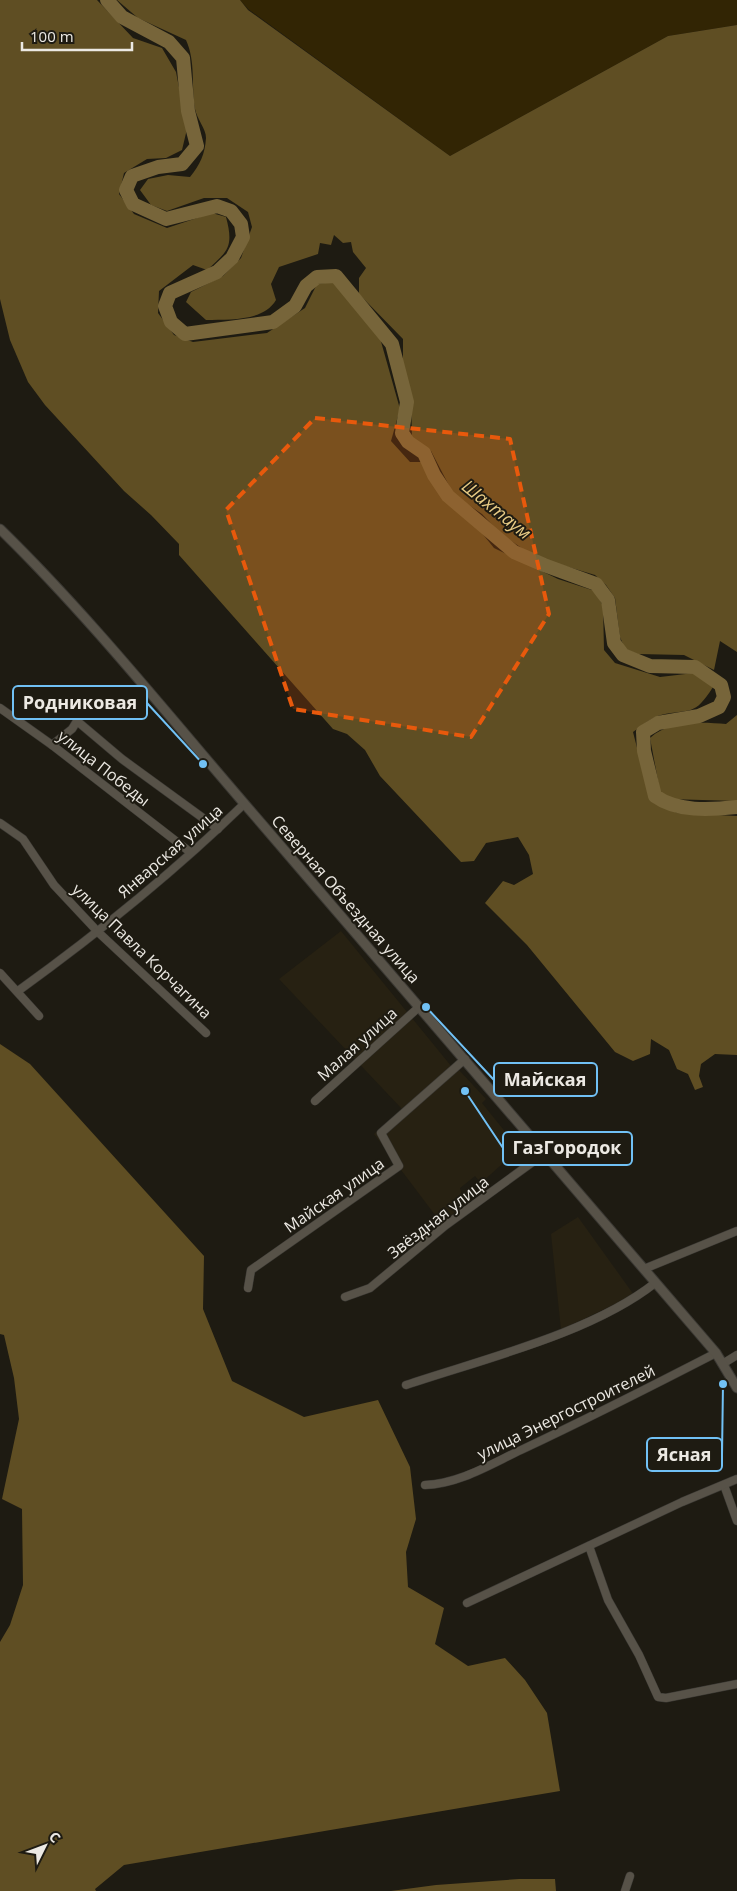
<svg xmlns="http://www.w3.org/2000/svg" width="737" height="1891" font-family="'Open Sans',sans-serif">
<style>
.built{fill:#272112}
.green{fill:#322504}
.forest{fill:#5f4e23}
.lines{fill:none;stroke-linecap:round;stroke-linejoin:round}
.river{stroke:#77653a;stroke-width:14}
.minor-casing{stroke:#3a3833;stroke-width:9}
.tertiary-casing{stroke:#3a3833;stroke-width:11}
.minor{stroke:#575248;stroke-width:8}
.tertiary{stroke:#575248;stroke-width:9}
.marked{fill:#e8590c;fill-opacity:0.2;stroke:#e8590c;stroke-width:4;stroke-dasharray:10 6;stroke-linejoin:round}
.labels{text-anchor:middle;dominant-baseline:central;stroke-width:4;stroke-linejoin:round;paint-order:stroke}
.street-label{font-size:16px;fill:#ece9e3;stroke:#1e1b12}
.water-label{font-size:18px;font-style:italic;fill:#e7cb85;stroke:#1e1b12}
.leader{fill:none;stroke:#71c1f5;stroke-width:2}
.callout-dot{fill:#71c1f5;stroke:#1e1b12;stroke-width:2}
.callout{fill:#1e1b12;stroke:#71c1f5;stroke-width:2}
.callout-label{font-size:18px;text-anchor:middle;font-weight:bold;fill:#ece9e3}
</style>
<rect width="100%" height="100%" fill="#1e1b12"/>
<!-- built -->
<g class="built">
<polygon points="341,931 456,1072 459,1070 486,1099 482,1103 519,1149 481,1183 475,1176 460,1188 464,1205 447,1219 438,1219 374,1134 402,1109 279,979"/>
<polygon points="578,1217 634,1295 561,1330 551,1234"/>
</g>
<!-- green -->
<polygon class="green" points="240,0 737,0 737,25 668,36 450,156 248,9"/>
<!-- forest -->
<g class="forest">
<path d="M0,0H97L133,38L162,48L176,72L187,129L182,150L166,158L147,159L124,173L119,194L134,214L167,228L212,213L226,217C234,247 228,251 207,270L193,265L159,291L158,313L174,335L193,342L267,333L305,308L317,284L333,282L380,338L400,409L391,441L410,462H421L437,489L477,527L494,548L558,579L595,591L603,606L604,650L615,663L660,677L694,673L713,687C694,717 691,708 661,715C652,717 641,726 633,732L650,799L677,813L737,816V1055L715,1054L701,1064L699,1076L703,1087L695,1090L688,1074L677,1069L669,1050L651,1039L650,1054L633,1061L615,1052L527,945L485,903L503,881L514,885L533,874L529,855L518,837L486,843L474,861L461,862L380,776L365,750L347,734L333,729L179,555V544L151,515L124,491L45,405L28,382L10,340L0,299Z"/>
<path d="M117,0H240L248,10L450,156L668,36L737,25V652L720,641L714,670L684,655L638,654L625,649L620,637L615,598L606,585L595,575L535,557L501,534L482,514L454,495L431,451L412,439L411,397L403,366V339L359,294V278L366,268L353,252L351,242L343,243L334,235L331,245L320,243L318,254L279,267L271,284L276,300C263,322 229,319 206,320L186,302L191,292L223,276L241,258L252,227L248,212L227,198H204L167,211L151,205L140,190L148,179L168,175L190,177C200,165 205,154 206,138C206,129 197,119 195,109C191,85 196,62 186,40L138,18Z"/>
<path d="M737,715V801L667,799L660,791L650,738C669,720 702,722 726,724Z"/>
<polygon points="0,1044 30,1064 204,1256 203,1309 232,1381 304,1417 378,1400 410,1467 416,1519 406,1552 408,1587 444,1608 435,1644 468,1666 505,1658 525,1680 547,1713 560,1791 124,1865 95,1889 96,1891 0,1891 0,1642 10,1625 23,1585 22,1509 2,1499 19,1419 14,1378 4,1335 0,1334"/>
<polygon points="519,1879 555,1879 556,1891 391,1891 436,1885"/>
</g>
<g class="lines">
<!-- river -->
<path class="river" d="M107,0L122,17L169,42L183,58L188,111L197,146L182,164L158,167L132,176L126,190L133,204L166,219L217,206L231,211L241,224L243,237L232,258L217,272L170,293L165,306L171,322L185,334L273,322L295,306L306,286L317,277L336,276L392,344L407,402L402,433L408,442L424,453L434,475L448,496L514,552L544,565L596,584L608,600L614,643L623,655L650,666L695,667L721,685L724,697L719,707L699,716L658,723L643,732L644,751L655,796C677,812 710,810 737,807"/>
<defs>
<g id="minor">
<polyline points="0,708 52,745 190,852"/>
<polyline points="52,745 72,729 77,721 122,759 218,829"/>
<polyline points="0,823 23,839 54,885 98,932 206,1033"/>
<polyline points="0,973 39,1016"/>
<path d="M18,991C97,934 174,872 244,804"/>
<polyline points="315,1101 419,1007"/>
<polyline points="644,1269 737,1231"/>
<polyline points="248,1288 251,1270 399,1166 381,1133 465,1059"/>
<polyline points="345,1297 370,1288 446,1225 545,1153"/>
<polyline points="724,1363 737,1355"/>
<path d="M406,1385C483,1359 592,1333 655,1283"/>
<path d="M425,1485C459,1484 491,1464 521,1450C587,1419 652,1386 716,1353"/>
<polyline points="724,1485 737,1521"/>
<polyline points="589,1546 608,1600 639,1655 658,1697 666,1698 737,1684"/>
<polyline points="467,1603 682,1502 737,1479"/>
<polyline points="625,1891 630,1876"/>
</g>
<path id="tertiary" d="M0,529C92,619 171,719 255,816C409,995 562,1175 716,1353L737,1388"/>
</defs>
<!-- minor casing -->
<use href="#minor" class="minor-casing"/>
<!-- tertiary casing -->
<use href="#tertiary" class="tertiary-casing"/>
<!-- minor -->
<use href="#minor" class="minor"/>
<!-- tertiary -->
<use href="#tertiary" class="tertiary"/>
</g>
<!-- marked area -->
<path class="marked" d="M315,418L510,439L549,614L471,737L293,709L226,510Z"/>
<g class="labels">
<!-- street labels -->
<g class="street-label">
<text transform="translate(104 768) rotate(38)">улица Победы</text>
<text transform="translate(170 851) rotate(-41)">Январская улица</text>
<text transform="translate(346 899) rotate(49)">Северная Объездная улица</text>
<text transform="translate(142 951) rotate(44)">улица Павла Корчагина</text>
<text transform="translate(357 1044) rotate(-42)">Малая улица</text>
<text transform="translate(334 1195) rotate(-35)">Майская улица</text>
<text transform="translate(438 1217) rotate(-38)">Звёздная улица</text>
<text transform="translate(566 1412) rotate(-26)">улица Энергостроителей</text>
</g>
<!-- water labels -->
<g class="water-label">
<text transform="translate(497 509) rotate(39)">Шахтаум</text>
</g>
</g>
<!-- callouts -->
<path class="leader" d="M203 764L147 703M426 1007L494 1080M465 1091L503 1148M723 1384L722 1455"/>
<g class="callout-dot">
<circle cx="203" cy="764" r="5"/>
<circle cx="426" cy="1007" r="5"/>
<circle cx="465" cy="1091" r="5"/>
<circle cx="723" cy="1384" r="5"/>
</g>
<g class="callout">
<rect x="13" y="686" width="134" height="33" rx="5"/>
<rect x="494" y="1063" width="103" height="33" rx="5"/>
<rect x="503" y="1132" width="129" height="33" rx="5"/>
<rect x="647" y="1438" width="75" height="33" rx="5"/>
</g>
<g class="callout-label">
<text x="80" y="709">Родниковая</text>
<text x="545" y="1086">Майская</text>
<text x="567" y="1154">ГазГородок</text>
<text x="684" y="1461">Ясная</text>
</g>
<!-- north arrow -->
<g transform="translate(45 1846) rotate(48)" stroke="#1e1b12" stroke-width="4" paint-order="stroke">
<path d="M0-4L9 19L0 12L-9 19Z" fill="#ece9e3"/>
<text y="-8" font-size="14" font-weight="bold" text-anchor="middle" fill="#ece9e3">С</text>
</g>
<!-- scale -->
<path d="M22 42v8h110v-8" fill="none" stroke="#ece9e3" stroke-width="2.5"/>
<text x="30" y="42" font-size="15" fill="#ece9e3" stroke="#1e1b12" stroke-width="4" paint-order="stroke">100 m</text>
</svg>
